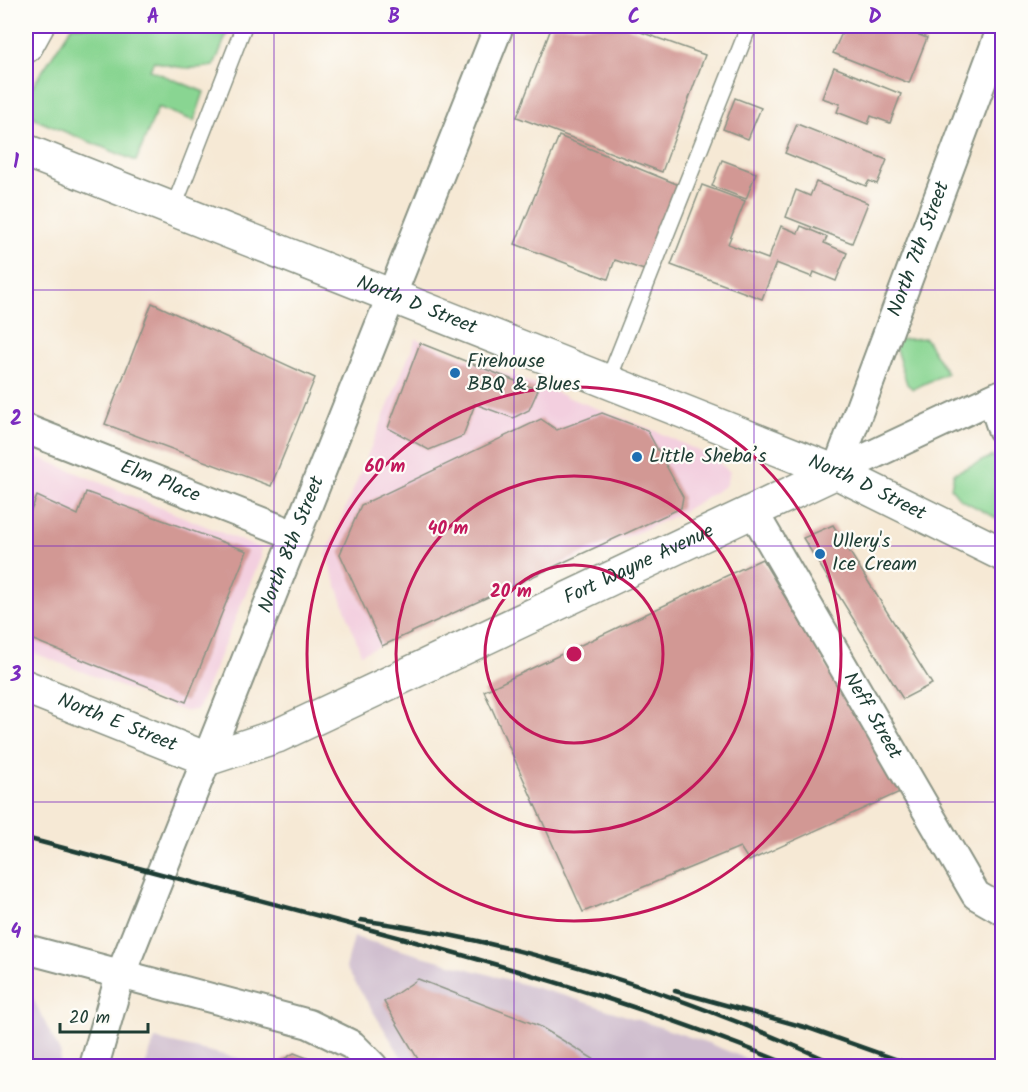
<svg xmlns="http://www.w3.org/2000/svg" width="1028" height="1092" font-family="Kalam,sans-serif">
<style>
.built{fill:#f3cfdf}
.industrial{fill:#cfbdce}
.green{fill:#89d592;stroke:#548963;stroke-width:1.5}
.building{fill:#d29894}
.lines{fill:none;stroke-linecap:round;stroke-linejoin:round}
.lane-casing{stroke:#8a9384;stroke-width:18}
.street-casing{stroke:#8a9384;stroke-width:32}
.secondary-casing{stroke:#8a9384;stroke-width:36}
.highway-casing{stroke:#8a9384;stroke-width:36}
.lane{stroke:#fff;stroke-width:15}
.street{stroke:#fff;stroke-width:28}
.secondary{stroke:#fff;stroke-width:33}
.highway{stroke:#fff;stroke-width:33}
.rail{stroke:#1f3d34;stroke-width:4.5}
.grid{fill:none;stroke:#7b2cbf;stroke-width:1.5;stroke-opacity:0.55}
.ring{fill:none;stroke:#c2185b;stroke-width:3}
.poi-dot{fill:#1f6fb2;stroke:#fdfcf7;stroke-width:2}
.labels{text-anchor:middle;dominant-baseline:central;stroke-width:4.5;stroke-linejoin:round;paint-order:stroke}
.street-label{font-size:20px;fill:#1f3d34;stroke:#fdfcf7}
.poi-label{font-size:20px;fill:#1f3d34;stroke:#fdfcf7;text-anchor:start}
.centre{fill:#c2185b;stroke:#fdfcf7;stroke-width:3}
.ring-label{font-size:18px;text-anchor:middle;font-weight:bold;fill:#c2185b;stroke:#fdfcf7;stroke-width:4.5;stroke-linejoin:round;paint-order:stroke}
.neatline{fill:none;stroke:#7b2cbf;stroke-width:2}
.grid-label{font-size:20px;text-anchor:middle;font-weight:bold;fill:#7b2cbf}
</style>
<rect width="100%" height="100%" fill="#fdfcf7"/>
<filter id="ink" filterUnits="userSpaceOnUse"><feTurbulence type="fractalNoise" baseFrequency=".0167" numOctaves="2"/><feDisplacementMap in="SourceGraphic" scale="12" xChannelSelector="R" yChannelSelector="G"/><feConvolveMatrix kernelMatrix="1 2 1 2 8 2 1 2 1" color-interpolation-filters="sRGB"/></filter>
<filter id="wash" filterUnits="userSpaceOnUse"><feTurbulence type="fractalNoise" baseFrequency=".008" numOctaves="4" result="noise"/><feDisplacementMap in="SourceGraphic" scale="24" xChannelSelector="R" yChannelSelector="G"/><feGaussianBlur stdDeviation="1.35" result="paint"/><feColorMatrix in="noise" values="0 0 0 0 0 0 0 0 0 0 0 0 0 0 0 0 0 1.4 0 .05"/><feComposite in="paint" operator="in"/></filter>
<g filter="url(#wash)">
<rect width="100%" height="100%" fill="#f6e9d5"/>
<!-- built -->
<g class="built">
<polygon points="416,339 653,430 712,457 730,472 725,486 677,515 361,654 326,555"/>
<polygon points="26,452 261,549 261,557 197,710 184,711 26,650"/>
</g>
<!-- industrial -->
<g class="industrial">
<polygon points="354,937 569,997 708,1043 764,1066 407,1066 346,968"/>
<polygon points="26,990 29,991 61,1054 59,1066 26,1066"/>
<polygon points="155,1039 272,1066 145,1066"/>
</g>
<!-- green -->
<g class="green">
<path d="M72,26H230L214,66C191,70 175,68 154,61L150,70L204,92L194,121L158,107L136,161L39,121C28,113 25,106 28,93Z"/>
<polygon points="925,338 947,373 913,389 907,384 893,340"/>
<polygon points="993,456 1002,478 1002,521 960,499 951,488 954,473"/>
</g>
<g id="blocks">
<!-- building -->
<g class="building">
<polygon points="552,26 624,26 705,55 662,172 517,117"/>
<polygon points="845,26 895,26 927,38 909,83 833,53"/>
<polygon points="834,67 901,94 890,123 871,116 868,124 837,112 840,104 822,98"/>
<polygon points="735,98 761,108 748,139 723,129"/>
<polygon points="797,124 887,160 877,184 869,181 866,186 785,153"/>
<polygon points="559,136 679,185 644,270 615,260 608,279 515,244"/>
<polygon points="722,160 756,173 746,199 712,186"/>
<polygon points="816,182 868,203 852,243 786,217 796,190 810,196"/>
<polygon points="702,185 745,201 728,244 768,259 781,226 798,233 801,226 827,237 824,243 847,253 836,281 814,272 812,277 776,263 762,299 671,265"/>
<polygon points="152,303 315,378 271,486 105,424"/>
<polygon points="420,343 538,390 529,410 513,418 475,404 463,436 429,450 388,428"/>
<polygon points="602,413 647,430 683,497 681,508 382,646 340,554 361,505 541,419 557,430"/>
<polygon points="86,492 247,551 186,702 26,637 26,523 37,496 78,515"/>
<polygon points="833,525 932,684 903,699 803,538"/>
<polygon points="762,559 902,791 749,861 740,847 583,912 484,691"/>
<polygon points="418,979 539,1026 605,1066 422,1066 384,1002"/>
<polygon points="26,1042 36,1066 26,1066"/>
<polygon points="294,1053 328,1066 272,1066"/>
</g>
</g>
</g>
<g filter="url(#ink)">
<use href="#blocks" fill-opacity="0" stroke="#8a9384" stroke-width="1.5"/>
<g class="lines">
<defs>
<g id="lane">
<polyline points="173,209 244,26"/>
<polyline points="608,381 749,26"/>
</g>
<g id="street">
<polyline points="992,399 1002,429"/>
<path id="s1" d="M26,429L295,535"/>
<path id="s2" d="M836,472L1002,27"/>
<polyline points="836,472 1002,394"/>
<path id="s3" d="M753,511L976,895L1002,910"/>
<polyline points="26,949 309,1024 352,1045 373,1066"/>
<path id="s4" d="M94,1066L120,976L499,26"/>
</g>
<g id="secondary">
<path id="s5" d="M26,151L836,472L1002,554"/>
<path id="s6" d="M26,687L207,759L277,736L836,472"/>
</g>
<polyline id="highway" points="26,46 37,26"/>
</defs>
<!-- lane casing -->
<use href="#lane" class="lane-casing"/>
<!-- street casing -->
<use href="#street" class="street-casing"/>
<!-- secondary casing -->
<use href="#secondary" class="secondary-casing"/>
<!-- highway casing -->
<use href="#highway" class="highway-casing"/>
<!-- lane -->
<use href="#lane" class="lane"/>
<!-- street -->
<use href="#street" class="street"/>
<!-- secondary -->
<use href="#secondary" class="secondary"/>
<!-- highway -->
<use href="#highway" class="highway"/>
<!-- rail -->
<g class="rail">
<path d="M26,838C130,866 234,894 338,921C492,962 645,1005 792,1066"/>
<path d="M361,920C528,943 688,996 840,1066"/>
<polyline points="675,991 808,1028 915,1066"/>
</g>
</g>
</g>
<!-- grid -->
<path class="grid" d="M274,26V1066M514,26V1066M754,26V1066M26,290H1002M26,546H1002M26,802H1002"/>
<!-- distance rings -->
<g class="ring">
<circle cx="574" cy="654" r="89"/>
<circle cx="574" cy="654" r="178"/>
<circle cx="574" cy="654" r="267"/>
</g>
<!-- markers -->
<g class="poi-dot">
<circle cx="455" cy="373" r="6"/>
<circle cx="637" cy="457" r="6"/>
<circle cx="820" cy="554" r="6"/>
</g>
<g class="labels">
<!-- street labels -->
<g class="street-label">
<text stroke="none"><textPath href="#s2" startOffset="238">North 7th Street</textPath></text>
<text stroke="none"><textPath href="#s5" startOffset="420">North D Street</textPath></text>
<text stroke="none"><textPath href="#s1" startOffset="144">Elm Place</textPath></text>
<text stroke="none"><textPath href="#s5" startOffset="906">North D Street</textPath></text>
<text stroke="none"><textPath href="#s4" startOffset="558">North 8th Street</textPath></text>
<text stroke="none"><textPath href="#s6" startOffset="669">Fort Wayne Avenue</textPath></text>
<text stroke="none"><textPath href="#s3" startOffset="237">Neff Street</textPath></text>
<text stroke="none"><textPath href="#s6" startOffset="98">North E Street</textPath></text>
</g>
<!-- poi labels -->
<g class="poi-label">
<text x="467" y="362">Firehouse<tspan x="467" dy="23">BBQ &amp; Blues</tspan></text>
<text x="649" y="457">Little Sheba’s</text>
<text x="832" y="542">Ullery's<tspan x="832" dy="23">Ice Cream</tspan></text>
</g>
</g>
<circle cx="574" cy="654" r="9" class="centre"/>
<g class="ring-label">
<text x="385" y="472">60 m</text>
<text x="448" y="534">40 m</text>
<text x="511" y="597">20 m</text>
</g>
<!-- margin -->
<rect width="1028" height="1092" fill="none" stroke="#fdfcf7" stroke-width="66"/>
<!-- scale -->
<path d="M60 1023v9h88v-9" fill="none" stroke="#1f3d34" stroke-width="3"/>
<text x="69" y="1023" font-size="18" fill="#1f3d34" stroke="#fdfcf7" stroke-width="4.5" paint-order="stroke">20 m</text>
<rect x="33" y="33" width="962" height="1026" class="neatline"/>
<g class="grid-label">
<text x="153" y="23">A</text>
<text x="394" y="23">B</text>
<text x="634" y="23">C</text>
<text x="875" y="23">D</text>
<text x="16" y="168">1</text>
<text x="16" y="425">2</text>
<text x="16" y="681">3</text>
<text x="16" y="938">4</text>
</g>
</svg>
